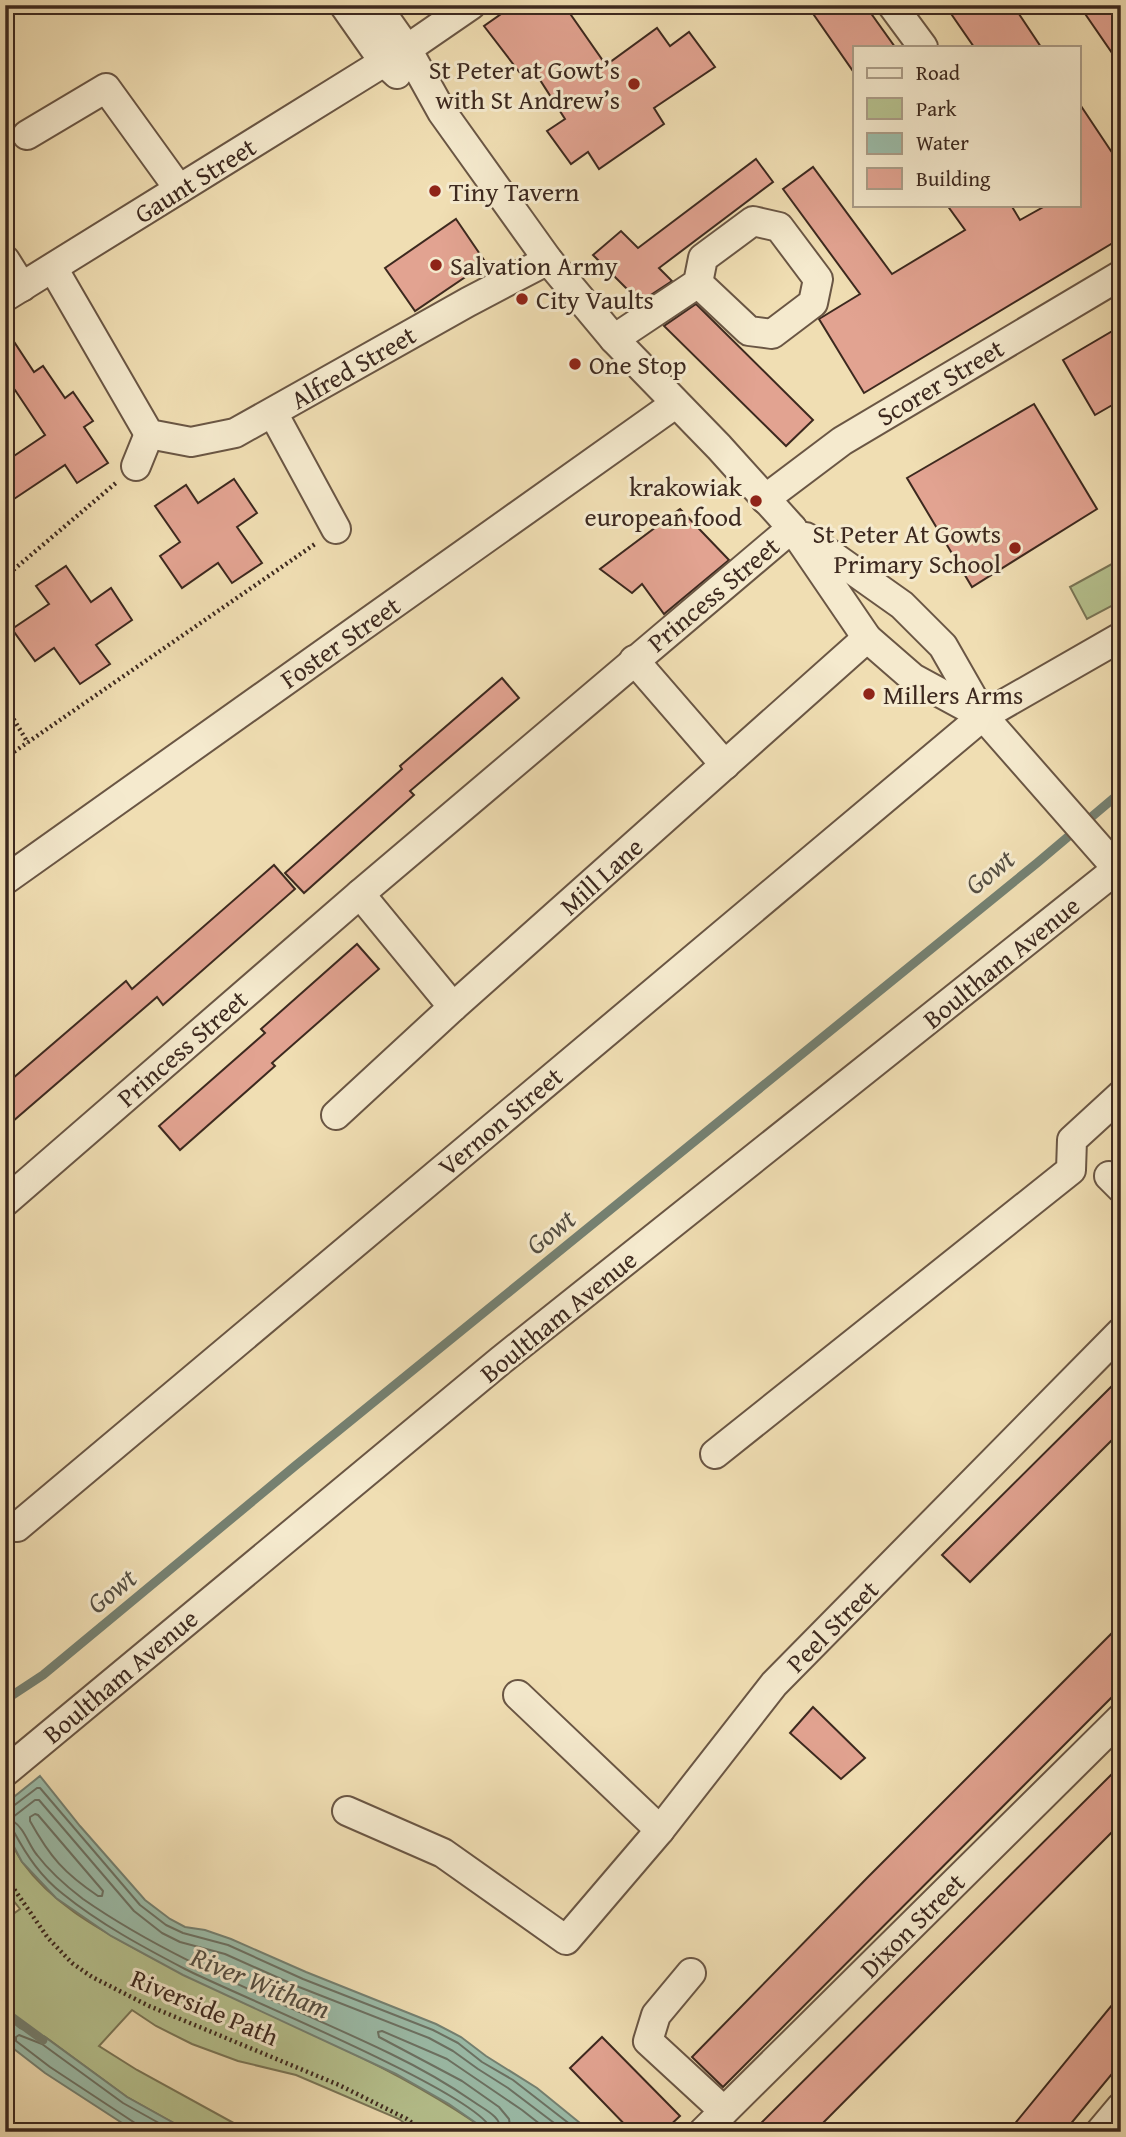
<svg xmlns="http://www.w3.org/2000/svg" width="1126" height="2137" font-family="'Gentium Book Plus',serif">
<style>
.green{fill:#b6c28f;stroke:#7a7657;stroke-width:2}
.water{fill:#9bbca9;stroke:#758172;stroke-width:2}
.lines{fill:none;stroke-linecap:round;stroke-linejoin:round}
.shore{stroke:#6c7264;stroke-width:2}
.stream{stroke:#758172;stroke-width:9}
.building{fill:#e2a391;stroke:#3d291f;stroke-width:2}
.minor-casing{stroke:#6a5644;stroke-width:32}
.path{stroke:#3d291f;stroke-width:4.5;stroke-dasharray:2 3.5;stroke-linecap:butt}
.minor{stroke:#f5eace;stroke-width:28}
.poi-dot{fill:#8f2418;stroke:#f5eace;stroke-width:2.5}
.labels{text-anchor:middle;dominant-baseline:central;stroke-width:6;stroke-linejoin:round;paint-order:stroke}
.poi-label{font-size:26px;fill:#3d291f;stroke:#f5eace;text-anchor:start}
.street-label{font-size:26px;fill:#3d291f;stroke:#f5eace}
.water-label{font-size:28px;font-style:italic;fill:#544e42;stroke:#f5eace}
</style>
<rect width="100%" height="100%" fill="#f0deb3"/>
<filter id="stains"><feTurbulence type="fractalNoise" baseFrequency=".00286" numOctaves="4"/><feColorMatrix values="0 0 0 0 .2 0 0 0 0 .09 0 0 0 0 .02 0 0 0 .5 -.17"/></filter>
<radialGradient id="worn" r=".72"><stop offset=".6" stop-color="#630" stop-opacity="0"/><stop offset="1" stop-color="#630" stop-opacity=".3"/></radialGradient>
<!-- green -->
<g class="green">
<polygon points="1121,559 1121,601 1087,619 1070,587"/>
<path d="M5,1830C11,1841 16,1853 23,1863C51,1902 95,1927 136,1949C203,1986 273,2015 342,2048C393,2072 442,2099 489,2132H416L399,2119L296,2075L238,2061L192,2044L156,2026L132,2010L99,2046L137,2070L250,2132H190L127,2097L45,2037L20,2028L5,2016V1920L20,1909L5,1890Z"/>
</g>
<!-- water -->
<g class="water">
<polygon points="40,1776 80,1826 145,1900 170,1919 185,1927 205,1930 231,1939 306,1972 436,2024 461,2037 486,2056 537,2088 591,2132 489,2132 449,2104 396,2074 183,1975 111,1936 56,1898 22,1862 5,1830 5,1804"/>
<polygon points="5,2016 20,2028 45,2037 127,2097 190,2132 136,2132 45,2073 5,2042"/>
</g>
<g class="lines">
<!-- shore -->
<g class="shore">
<polyline points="5,1809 12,1807 37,1788 40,1788 140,1905 166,1925 183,1933 228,1945 303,1979 433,2030 458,2043 482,2062 513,2080 580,2132"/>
<path d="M35,1814L38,1815L103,1891L102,1896H98C64,1873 50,1857 30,1821V1817Z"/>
<path d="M5,1829L14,1832C27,1856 41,1877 63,1894C100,1924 143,1947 185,1969C227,1991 488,2097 492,2132"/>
<polyline points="138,2132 135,2123 50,2067 16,2041 16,2037 19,2035 42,2044 123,2103 175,2132"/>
<path d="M501,2132C500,2126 500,2122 495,2117C489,2111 481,2107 474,2102C448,2084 420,2068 391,2054C288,2004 178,1965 83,1899C66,1886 50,1872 37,1855C28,1844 25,1829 13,1821V1817L35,1800H39L134,1911L162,1933L180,1942L225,1954L299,1987L429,2038L453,2051L478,2069L508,2088L566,2132"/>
<polyline points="511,2132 509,2119 499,2107 462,2081 379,2037 378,2032 382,2031 447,2059 522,2110 550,2132"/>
</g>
<!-- stream -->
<g class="stream">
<polyline points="5,1700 43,1675 295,1466 1037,863 1121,792"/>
<polyline points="5,2012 43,2040"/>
</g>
</g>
<!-- building -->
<g class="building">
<polygon points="514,5 564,5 606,65 657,28 670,46 689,32 715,67 654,108 664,124 599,169 588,152 571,164 547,131 565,119 531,66 520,73 484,26"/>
<polygon points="807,5 865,5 895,47 855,47 855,74"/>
<polygon points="945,5 1013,5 1041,47 974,47"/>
<polygon points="1079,5 1121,5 1121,66"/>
<polygon points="1079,103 1121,166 1121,238 864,393 819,319 860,294 783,189 813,167 892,274 965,230 947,205 1011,205 1020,220 1047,205 1079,205"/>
<polygon points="756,159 773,182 659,268 672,281 640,302 593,255 621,231 638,248"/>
<polygon points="456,219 486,263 415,311 385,268"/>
<polygon points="696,304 813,420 786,446 664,326"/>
<polygon points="1121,326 1121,400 1095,415 1063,360"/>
<polygon points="5,328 34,372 43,366 65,398 73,392 93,421 84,427 108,463 77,483 65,465 5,505 5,462 45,435 15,390 5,396"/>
<polygon points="1034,404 1097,509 972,587 907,478"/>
<polygon points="234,479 257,513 237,527 262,563 232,583 218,563 182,588 160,556 180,542 155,506 186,485 198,503"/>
<polygon points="680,509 729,560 664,614 642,584 632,593 600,569"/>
<polygon points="66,566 91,602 111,588 132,620 96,645 110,664 80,684 54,648 35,661 12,629 49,604 36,586"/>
<polygon points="502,678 519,698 410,791 414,795 304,893 285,873 402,769 400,766"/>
<polygon points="274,865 295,889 163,1005 157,997 5,1128 5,1085 126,981 132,989"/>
<polygon points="357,944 379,969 272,1063 275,1066 180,1150 159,1126 265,1033 261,1029"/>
<polygon points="1121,1377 1121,1431 970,1582 942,1555"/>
<polygon points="1121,1624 1121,1688 723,2087 692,2057 868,1877"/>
<polygon points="813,1707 865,1758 841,1779 790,1733"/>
<polygon points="1121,1765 1121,1823 814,2132 752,2132"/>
<polygon points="1121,1994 1121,2063 1064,2132 1008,2132"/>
<polygon points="602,2037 680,2116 663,2132 632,2132 570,2068"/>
</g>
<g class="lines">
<defs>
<g id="minor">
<polyline points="344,5 384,62 397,74"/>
<polyline points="376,5 407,49 442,112 548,260 614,339 719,447 792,528 867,638 913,678 983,716"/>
<polyline points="892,5 923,47"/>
<polyline points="407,49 471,5"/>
<polyline points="27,135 106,88 179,189"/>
<polyline points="5,260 22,287"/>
<polyline points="53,268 149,434 191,442 235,433 468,302 548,260"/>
<polyline points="5,297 384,62"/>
<polyline points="614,339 698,283 703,258 753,221 779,227 818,279 813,303 772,334 749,331 698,283"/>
<polyline points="273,413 336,529"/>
<polyline points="136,466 149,434"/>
<polyline points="765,499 842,441 1121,275"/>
<polyline points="806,537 902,605 943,646 983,716 1121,873"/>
<polyline points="634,660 725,765"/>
<polyline points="5,880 675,404"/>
<polyline points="360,894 453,1007"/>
<polyline points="336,1115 453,1007 867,638"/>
<polyline points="1109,1176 1121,1188"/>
<polyline points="5,1202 360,894 792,528"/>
<polyline points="715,1454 1071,1170 1072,1140 1121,1095"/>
<polyline points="17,1527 983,716 1121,637"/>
<polyline points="518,1695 660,1830"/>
<polyline points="5,1772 500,1361 1117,869"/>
<polyline points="347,1811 443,1853 566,1940 660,1830 774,1684 1121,1332"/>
<polyline points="691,1973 656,2015 648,2041 724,2111"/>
<polyline points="703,2132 1121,1718"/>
<polyline points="1100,2132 1121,2107"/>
</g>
</defs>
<!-- minor casing -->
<use href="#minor" class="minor-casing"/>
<!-- path -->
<g class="path">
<polyline points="5,577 117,482"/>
<polyline points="5,705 28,743"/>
<polyline points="5,758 315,544"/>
<polyline points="5,1876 48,1938 72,1963 92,1977 149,2006 339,2085 407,2119 424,2132"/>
</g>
<!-- minor -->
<use href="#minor" class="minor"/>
</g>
<!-- markers -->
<g class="poi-dot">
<circle cx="634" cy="84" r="7"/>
<circle cx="435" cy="191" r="7"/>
<circle cx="436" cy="265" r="7"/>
<circle cx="522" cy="299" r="7"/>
<circle cx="575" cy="364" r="7"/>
<circle cx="756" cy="501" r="7"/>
<circle cx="1015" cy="548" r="7"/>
<circle cx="869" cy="694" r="7"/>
</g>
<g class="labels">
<!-- poi labels -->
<g class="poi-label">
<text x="620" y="69" text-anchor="end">St Peter at Gowt’s<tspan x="620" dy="30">with St Andrew’s</tspan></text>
<text x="449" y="191">Tiny Tavern</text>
<text x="450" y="265">Salvation Army</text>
<text x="536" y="299">City Vaults</text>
<text x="589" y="364">One Stop</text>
<text x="742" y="486" text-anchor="end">krakowiak<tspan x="742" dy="30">european food</tspan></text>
<text x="1001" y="533" text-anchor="end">St Peter At Gowts<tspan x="1001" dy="30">Primary School</tspan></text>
<text x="883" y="694">Millers Arms</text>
</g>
<!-- street labels -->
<g class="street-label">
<text transform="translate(195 180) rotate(-32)">Gaunt Street</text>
<text transform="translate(353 367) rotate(-30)">Alfred Street</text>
<text transform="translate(940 382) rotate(-31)">Scorer Street</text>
<text transform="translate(713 594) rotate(-40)">Princess Street</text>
<text transform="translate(340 642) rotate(-35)">Foster Street</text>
<text transform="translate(601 876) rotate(-42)">Mill Lane</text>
<text transform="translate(1001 962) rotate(-39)">Boultham Avenue</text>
<text transform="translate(182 1048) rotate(-41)">Princess Street</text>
<text transform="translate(500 1121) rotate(-40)">Vernon Street</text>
<text transform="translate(558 1316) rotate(-39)">Boultham Avenue</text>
<text transform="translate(832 1626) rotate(-45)">Peel Street</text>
<text transform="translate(120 1676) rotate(-40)">Boultham Avenue</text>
<text transform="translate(912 1925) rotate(-45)">Dixon Street</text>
<text transform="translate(205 2007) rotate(23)">Riverside Path</text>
</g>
<!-- water labels -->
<g class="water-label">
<text transform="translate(989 871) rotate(-39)">Gowt</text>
<text transform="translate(550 1231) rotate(-39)">Gowt</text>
<text transform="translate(111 1590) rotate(-39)">Gowt</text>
<text transform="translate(261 1982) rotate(22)">River Witham</text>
</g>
</g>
<!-- margin -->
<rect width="1126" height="2137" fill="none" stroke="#f0deb3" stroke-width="28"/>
<rect x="7" y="7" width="1112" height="2123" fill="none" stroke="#3d291f" stroke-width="3.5"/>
<rect x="14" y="14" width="1098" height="2109" fill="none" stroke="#3d291f" stroke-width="2"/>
<!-- legend -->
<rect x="853" y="46" width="228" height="161" fill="#f5eace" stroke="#ab9d88" stroke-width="2"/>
<rect x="867" y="68" width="35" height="10" fill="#f5eace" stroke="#ab9d88" stroke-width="2"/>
<text x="916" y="80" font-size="21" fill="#3d291f">Road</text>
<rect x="867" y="98" width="35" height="21" fill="#b6c28f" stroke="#ab9d88" stroke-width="2"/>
<text x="916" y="116" font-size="21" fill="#3d291f">Park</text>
<rect x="867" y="133" width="35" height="21" fill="#9bbca9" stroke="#ab9d88" stroke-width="2"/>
<text x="916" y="150" font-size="21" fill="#3d291f">Water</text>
<rect x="867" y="168" width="35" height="21" fill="#e2a391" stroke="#ab9d88" stroke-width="2"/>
<text x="916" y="186" font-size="21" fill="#3d291f">Building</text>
<rect width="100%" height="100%" filter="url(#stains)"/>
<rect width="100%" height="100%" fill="url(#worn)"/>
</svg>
